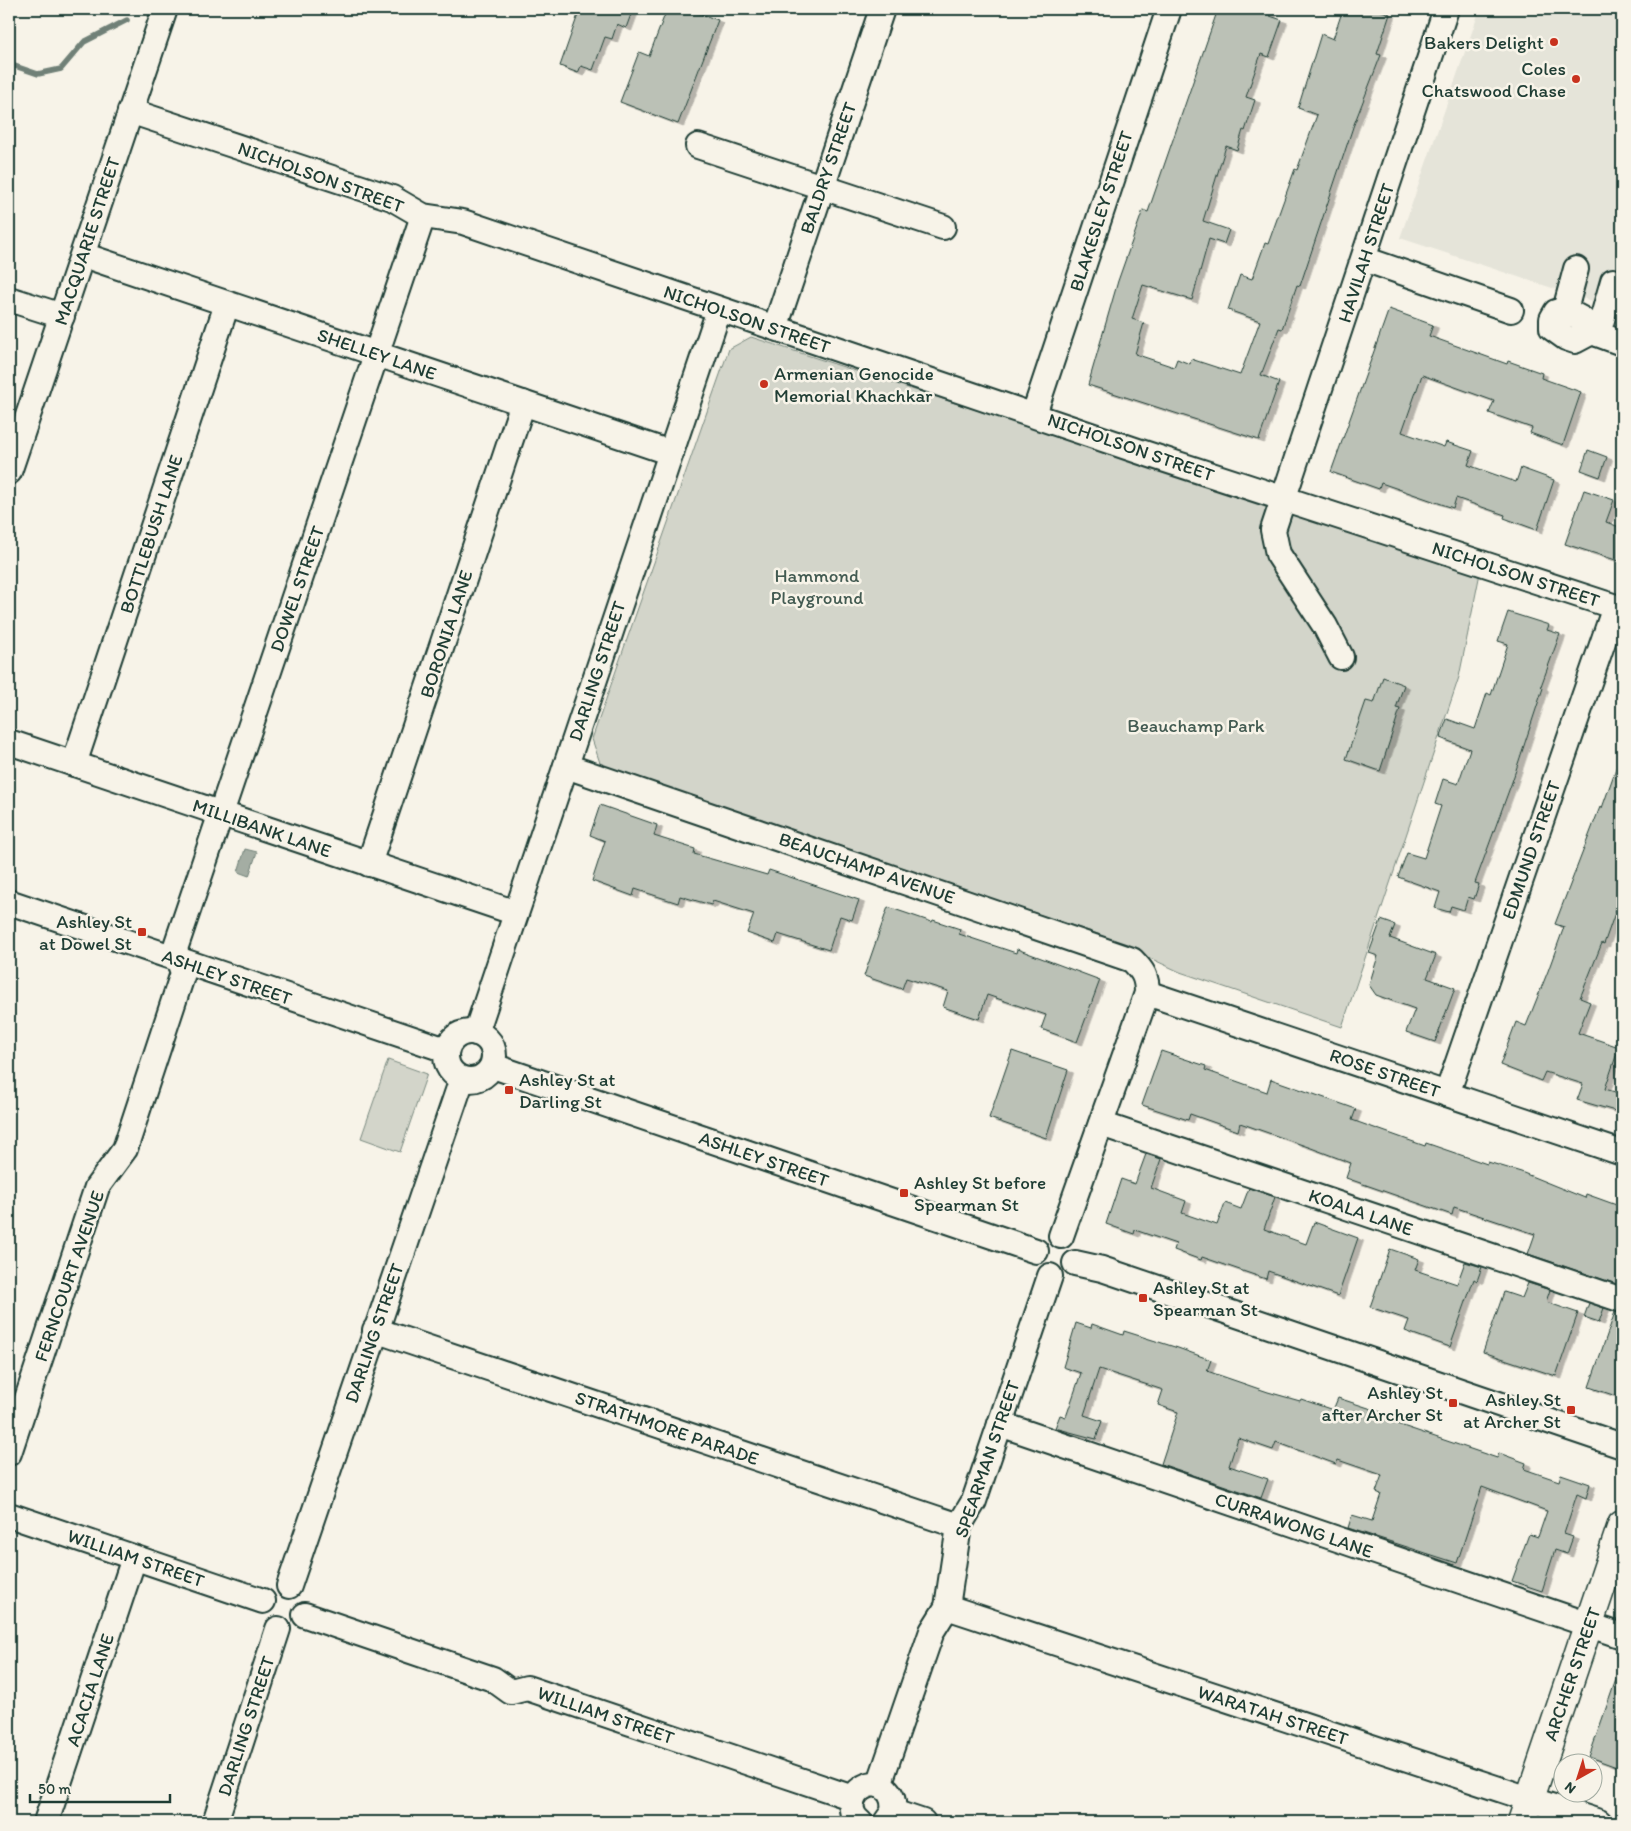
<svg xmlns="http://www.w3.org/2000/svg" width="1631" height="1831" font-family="Itim,sans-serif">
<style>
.built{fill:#e5e4d9}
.green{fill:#d3d5ca;stroke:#79897f}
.water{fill:#a4ada3;stroke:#6f8077}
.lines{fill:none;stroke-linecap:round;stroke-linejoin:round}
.stream{stroke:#6f8077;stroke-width:5.5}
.building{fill:#bbc1b6;stroke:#1f3d34;filter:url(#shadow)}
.minor-casing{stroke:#1f3d34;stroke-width:28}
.major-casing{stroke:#1f3d34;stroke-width:31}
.minor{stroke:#f7f3e8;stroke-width:24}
.major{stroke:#f7f3e8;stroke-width:28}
.poi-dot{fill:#c8321e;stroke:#f7f3e8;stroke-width:2}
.labels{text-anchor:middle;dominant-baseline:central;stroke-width:5;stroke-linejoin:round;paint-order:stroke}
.poi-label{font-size:19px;fill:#1f3d34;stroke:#f7f3e8;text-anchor:end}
.street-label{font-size:19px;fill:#1f3d34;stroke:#f7f3e8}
.park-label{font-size:19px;fill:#435b52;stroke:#f7f3e8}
</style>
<defs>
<filter id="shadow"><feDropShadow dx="5.5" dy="3" stdDeviation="0" flood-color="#0004"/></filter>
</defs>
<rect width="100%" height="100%" fill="#f7f3e8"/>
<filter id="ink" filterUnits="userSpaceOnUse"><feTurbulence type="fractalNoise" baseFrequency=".02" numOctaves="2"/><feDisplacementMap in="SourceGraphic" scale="10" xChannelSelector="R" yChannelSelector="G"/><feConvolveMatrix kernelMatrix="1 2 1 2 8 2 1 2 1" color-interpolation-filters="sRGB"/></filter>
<g filter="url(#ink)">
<!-- built -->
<polygon class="built" points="1480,9 1622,9 1622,311 1400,238"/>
<!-- green -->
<g class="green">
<polygon points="751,337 1480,573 1459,677 1342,1027 1180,972 1098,934 602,769 592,739 729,349"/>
<polygon points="388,1060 427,1074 400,1152 361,1138"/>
</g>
<!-- water -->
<polygon class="water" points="245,849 257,852 249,876 238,872"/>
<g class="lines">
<!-- stream -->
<polyline class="stream" points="9,64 38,74 61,69 84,42 127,20"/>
</g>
<!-- building -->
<g class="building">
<polygon points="580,9 633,9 626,28 617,24 612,39 605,37 593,70 581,66 578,73 560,66"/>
<polygon points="667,9 687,9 718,20 678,124 620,102 639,52 649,56"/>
<polygon points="1218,9 1273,9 1270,16 1282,20 1269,57 1261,54 1246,97 1255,100 1245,131 1243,130 1237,150 1226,146 1203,221 1229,230 1224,244 1209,239 1192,300 1143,285 1132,319 1144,323 1135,354 1174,367 1177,359 1190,364 1191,359 1240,375 1260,321 1228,310 1240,275 1252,279 1265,243 1268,244 1295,169 1297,170 1317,115 1298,108 1321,34 1333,39 1343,9 1376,9 1390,14 1377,54 1381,55 1353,127 1300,286 1297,285 1282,329 1279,328 1261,375 1279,382 1259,440 1088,385 1118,281 1143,210 1148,212"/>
<polygon points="1389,309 1433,325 1429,336 1507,364 1508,361 1542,373 1541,378 1581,392 1563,445 1530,433 1532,428 1489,413 1494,401 1422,375 1402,432 1444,447 1446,442 1473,451 1468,465 1516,482 1521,468 1554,480 1537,530 1504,518 1505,515 1456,498 1453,508 1381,483 1379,489 1331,472"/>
<polygon points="1588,450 1607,457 1600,477 1581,470"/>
<polygon points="1584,490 1614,500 1606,522 1622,528 1622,562 1565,544"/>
<polygon points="1508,612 1549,625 1547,630 1560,634 1541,686 1543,688 1512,782 1475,883 1479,884 1474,899 1468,897 1464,910 1451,906 1449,912 1435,908 1440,892 1398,877 1407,853 1424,858 1441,806 1435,804 1443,779 1458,784 1470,749 1440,738 1447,719 1475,729 1487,693 1491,695 1508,644 1498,641"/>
<polygon points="1383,677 1404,685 1396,708 1400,709 1380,771 1346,759 1366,701 1374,703"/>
<polygon points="1620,757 1622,757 1622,893 1604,944 1602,943 1580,998 1590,1002 1578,1033 1619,1047 1605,1089 1622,1094 1622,1113 1577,1100 1583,1084 1545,1072 1541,1081 1500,1065 1516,1022 1526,1026 1548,971 1564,927 1555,924 1600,807 1602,808"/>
<polygon points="600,805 657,825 654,836 695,849 694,854 767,875 769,870 859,900 852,920 840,916 829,950 778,934 775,943 747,933 754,914 713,901 711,905 680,896 678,903 635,889 633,896 592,881 605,841 590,835"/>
<polygon points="888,907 932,922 933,920 960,929 959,934 1016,953 1017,949 1100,980 1077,1042 1041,1029 1046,1015 987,995 979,1019 943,1007 948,991 906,978 902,989 864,976"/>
<polygon points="1381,920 1395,925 1390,938 1436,955 1427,978 1455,988 1435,1042 1406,1032 1415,1009 1376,995 1369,985 1378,956 1369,953"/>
<polygon points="1012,1051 1068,1070 1046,1138 989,1118"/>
<polygon points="1161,1051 1206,1066 1205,1070 1267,1092 1271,1079 1356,1109 1352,1120 1425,1146 1426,1143 1487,1164 1488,1162 1521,1172 1585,1198 1586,1194 1622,1207 1622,1286 1528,1254 1535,1234 1454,1207 1452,1215 1346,1178 1351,1163 1311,1148 1240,1123 1238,1131 1190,1114 1188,1120 1142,1105"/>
<polygon points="1146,1154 1161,1159 1151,1188 1186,1201 1182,1213 1217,1225 1225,1203 1241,1209 1249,1188 1275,1197 1264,1229 1306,1244 1314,1222 1358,1238 1338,1296 1268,1271 1266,1279 1202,1257 1201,1260 1174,1250 1176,1244 1135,1230 1134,1234 1106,1224 1121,1179 1135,1184"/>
<polygon points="1390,1249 1419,1259 1415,1270 1457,1284 1465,1262 1482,1267 1477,1281 1474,1279 1450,1347 1405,1331 1409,1320 1370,1307"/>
<polygon points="1528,1283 1550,1290 1546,1302 1578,1313 1556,1376 1483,1352 1504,1292 1522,1298"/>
<polygon points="1589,1303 1604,1308 1599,1322 1584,1317"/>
<polygon points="1615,1312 1622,1313 1622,1398 1589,1387"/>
<polygon points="1076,1323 1091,1328 1092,1324 1123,1335 1124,1331 1178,1348 1211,1360 1207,1371 1268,1392 1300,1401 1301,1399 1333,1410 1338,1398 1393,1416 1391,1422 1497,1458 1499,1453 1526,1463 1524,1469 1559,1481 1561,1474 1590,1484 1586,1498 1577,1494 1564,1534 1573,1537 1567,1554 1555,1550 1542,1591 1512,1581 1529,1534 1538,1537 1547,1511 1482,1487 1457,1563 1348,1528 1352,1515 1372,1521 1381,1494 1376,1492 1382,1475 1338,1460 1336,1464 1276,1442 1273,1450 1238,1438 1229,1466 1268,1479 1261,1498 1161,1464 1178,1412 1158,1405 1163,1390 1099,1369 1084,1415 1102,1421 1096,1439 1055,1428 1060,1415 1066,1417 1081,1373 1063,1367"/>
<polygon points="1620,1668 1622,1669 1622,1769 1589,1757"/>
</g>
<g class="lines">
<defs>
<g id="minor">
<polyline points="130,111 392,198 423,216 463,222 1141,452 1622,609"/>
<polyline points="698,146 943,227"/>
<polyline points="83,255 671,453"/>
<polyline points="1364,259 1511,310"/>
<polyline points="9,299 62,316"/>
<polyline points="1565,310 1576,269"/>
<polyline points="775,328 882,9"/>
<polyline points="1592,332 1575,341 1566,338 1552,328 1552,319 1556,312 1565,310 1582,319 1592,332 1622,343"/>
<polyline points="1598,334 1613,281"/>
<polyline points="1034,414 1169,9"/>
<polyline points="9,472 165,9"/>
<polyline points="1341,657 1325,626 1278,554 1273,530 1446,9"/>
<polyline points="9,742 516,913"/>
<polyline points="74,764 227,304"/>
<path d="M566,766L1132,960C1143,971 1147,977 1147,993L1061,1236"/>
<polyline points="369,864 523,403"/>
<polyline points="9,902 446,1050"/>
<polyline points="1147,993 1622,1153"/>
<circle cx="470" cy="1056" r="24"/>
<polyline points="476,1033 719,310"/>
<polyline points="493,1066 1036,1251"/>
<polyline points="1447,1094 1615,607"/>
<polyline points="1101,1124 1622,1300"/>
<polyline points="1075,1263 1102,1269 1622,1446"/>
<polyline points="375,1330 959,1526"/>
<polyline points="1000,1424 1622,1636"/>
<polyline points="9,1453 97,1187 125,1149 183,973 175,949 423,216"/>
<polyline points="9,1515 263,1601"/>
<polyline points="289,1586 462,1079"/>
<polyline points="947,1607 1599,1822"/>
<polyline points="305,1615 493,1679 511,1692 527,1688 853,1798"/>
<polyline points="879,1785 932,1631 947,1607 959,1526 974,1501 1050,1276"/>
<polyline points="893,1812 923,1822"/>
<polyline points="46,1822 134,1558"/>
<polyline points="215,1822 278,1629"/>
<path d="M860,1822C843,1809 854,1786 874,1784C889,1786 895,1798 893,1812L886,1822"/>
</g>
<polyline id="major" points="1522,1822 1622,1525"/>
</defs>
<!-- minor casing -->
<use href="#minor" class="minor-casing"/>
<!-- major casing -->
<use href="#major" class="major-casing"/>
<!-- minor -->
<use href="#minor" class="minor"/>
<!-- major -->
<use href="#major" class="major"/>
</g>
</g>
<!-- markers -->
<g class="poi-dot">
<circle cx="1554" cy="42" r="5"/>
<circle cx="1576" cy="79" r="5"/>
<circle cx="764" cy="384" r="5"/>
<rect x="137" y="927" width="10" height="10" rx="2.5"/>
<rect x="504" y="1085" width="10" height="10" rx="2.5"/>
<rect x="899" y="1188" width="10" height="10" rx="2.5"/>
<rect x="1138" y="1293" width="10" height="10" rx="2.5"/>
<rect x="1448" y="1398" width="10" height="10" rx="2.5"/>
<rect x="1566" y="1405" width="10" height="10" rx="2.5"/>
</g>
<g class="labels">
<!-- poi labels -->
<g class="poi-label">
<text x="1544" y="42">Bakers Delight</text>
<text x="1566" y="68">Coles<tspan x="1566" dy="22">Chatswood Chase</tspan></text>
<text x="774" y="373" text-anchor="start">Armenian Genocide<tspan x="774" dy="22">Memorial Khachkar</tspan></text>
<text x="132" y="921">Ashley St<tspan x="132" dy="22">at Dowel St</tspan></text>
<text x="519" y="1079" text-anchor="start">Ashley St at<tspan x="519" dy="22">Darling St</tspan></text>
<text x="914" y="1182" text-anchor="start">Ashley St before<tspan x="914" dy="22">Spearman St</tspan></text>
<text x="1153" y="1287" text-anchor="start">Ashley St at<tspan x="1153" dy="22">Spearman St</tspan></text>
<text x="1443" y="1392">Ashley St<tspan x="1443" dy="22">after Archer St</tspan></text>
<text x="1561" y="1399">Ashley St<tspan x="1561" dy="22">at Archer St</tspan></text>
</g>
<!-- street labels -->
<g class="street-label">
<text transform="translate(828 168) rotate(-71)">BALDRY STREET</text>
<text transform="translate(321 177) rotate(20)">NICHOLSON STREET</text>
<text transform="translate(1101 211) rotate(-72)">BLAKESLEY STREET</text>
<text transform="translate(87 241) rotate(-72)">MACQUARIE STREET</text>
<text transform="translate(1366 253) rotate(-72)">HAVILAH STREET</text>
<text transform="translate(747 319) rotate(19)">NICHOLSON STREET</text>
<text transform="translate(377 354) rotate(19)">SHELLEY LANE</text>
<text transform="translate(1131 447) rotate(19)">NICHOLSON STREET</text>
<text transform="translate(151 534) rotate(-72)">BOTTLEBUSH LANE</text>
<text transform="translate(1516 574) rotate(18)">NICHOLSON STREET</text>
<text transform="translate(297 589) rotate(-71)">DOWEL STREET</text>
<text transform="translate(446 634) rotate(-72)">BORONIA LANE</text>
<text transform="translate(597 671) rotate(-72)">DARLING STREET</text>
<text transform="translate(262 828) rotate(19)">MILLIBANK LANE</text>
<text transform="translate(1531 850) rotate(-71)">EDMUND STREET</text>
<text transform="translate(867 868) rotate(19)">BEAUCHAMP AVENUE</text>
<text transform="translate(227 977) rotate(19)">ASHLEY STREET</text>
<text transform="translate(1385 1073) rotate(19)">ROSE STREET</text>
<text transform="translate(764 1159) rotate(19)">ASHLEY STREET</text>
<text transform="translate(1361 1212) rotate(19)">KOALA LANE</text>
<text transform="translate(69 1276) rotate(-71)">FERNCOURT AVENUE</text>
<text transform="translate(374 1333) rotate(-71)">DARLING STREET</text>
<text transform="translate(667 1428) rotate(19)">STRATHMORE PARADE</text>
<text transform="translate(987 1459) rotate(-71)">SPEARMAN STREET</text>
<text transform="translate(1294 1525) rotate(19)">CURRAWONG LANE</text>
<text transform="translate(136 1558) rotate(19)">WILLIAM STREET</text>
<text transform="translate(1572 1674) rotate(-71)">ARCHER STREET</text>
<text transform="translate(90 1690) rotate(-72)">ACACIA LANE</text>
<text transform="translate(606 1715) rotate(19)">WILLIAM STREET</text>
<text transform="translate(1273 1715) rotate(18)">WARATAH STREET</text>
<text transform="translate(246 1726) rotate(-72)">DARLING STREET</text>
</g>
<!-- park labels -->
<g class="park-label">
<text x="817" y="575">Hammond<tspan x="817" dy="22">Playground</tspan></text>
<text x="1196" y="725">Beauchamp Park</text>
</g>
</g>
<!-- margin -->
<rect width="1631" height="1831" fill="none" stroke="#f7f3e8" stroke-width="30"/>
<rect x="15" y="15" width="1601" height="1801" fill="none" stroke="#1f3d34" stroke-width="2" filter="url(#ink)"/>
<!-- north arrow -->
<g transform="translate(1578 1778) rotate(219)"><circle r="24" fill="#f7f3e8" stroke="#a1aaa0"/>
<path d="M0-4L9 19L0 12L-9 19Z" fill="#c8321e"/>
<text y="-8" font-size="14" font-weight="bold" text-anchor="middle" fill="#1f3d34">N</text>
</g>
<!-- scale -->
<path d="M30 1794v8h140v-8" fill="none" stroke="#1f3d34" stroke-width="2.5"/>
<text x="38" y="1794" font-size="15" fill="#1f3d34" stroke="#f7f3e8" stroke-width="4" paint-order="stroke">50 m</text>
</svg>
